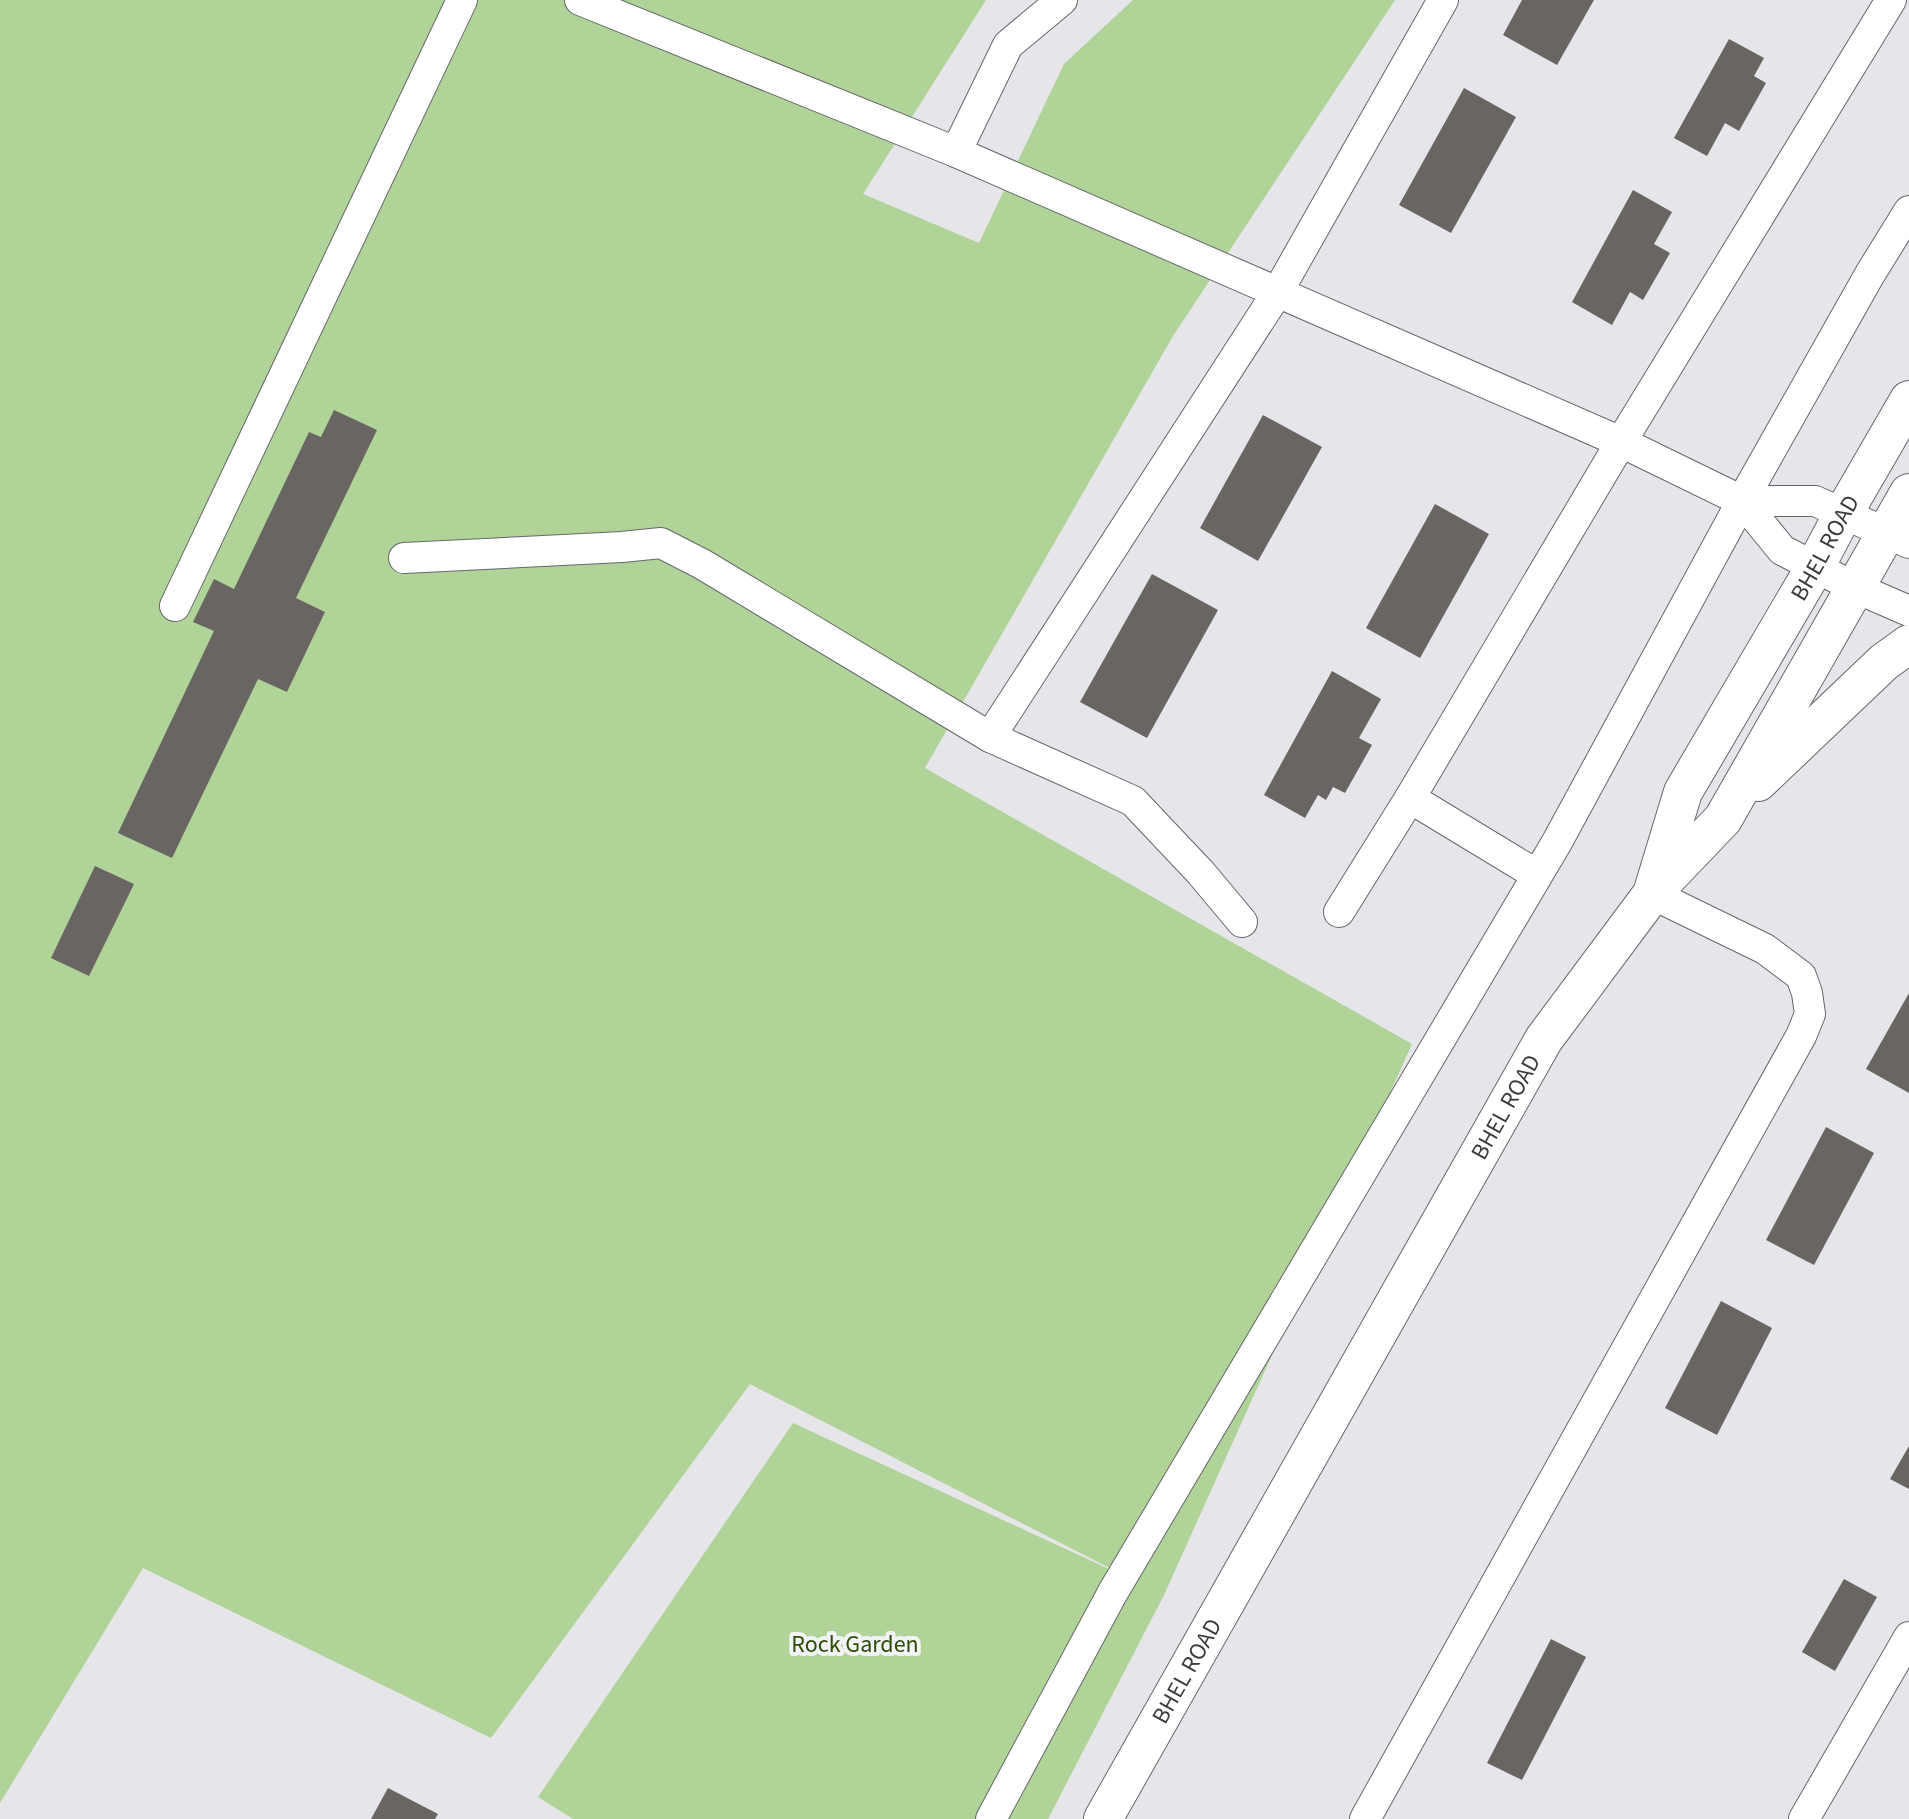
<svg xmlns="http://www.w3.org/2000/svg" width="1909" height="1819" font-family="'Source Sans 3',sans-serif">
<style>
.green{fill:#b0d398}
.building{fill:#696562}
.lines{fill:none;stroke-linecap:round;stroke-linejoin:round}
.minor-casing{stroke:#66676b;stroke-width:32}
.tertiary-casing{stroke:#66676b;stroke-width:40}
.minor{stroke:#fff;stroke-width:30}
.tertiary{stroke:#fff;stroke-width:38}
.labels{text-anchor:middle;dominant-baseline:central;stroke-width:8;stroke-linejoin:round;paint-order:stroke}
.street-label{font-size:24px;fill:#3c3c3e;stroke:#f2f2f7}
.park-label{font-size:24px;fill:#2b4d06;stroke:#f2f2f7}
</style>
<rect width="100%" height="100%" fill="#e5e5ea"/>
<!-- green -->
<polygon class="green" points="0,0 986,0 863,194 979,243 1064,64 1133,0 1395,0 1173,336 925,768 1412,1044 1164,1595 1048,1819 573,1819 538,1797 793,1423 1135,1581 750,1384 491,1738 143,1568 0,1803"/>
<!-- building -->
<g class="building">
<polygon points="1522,0 1594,0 1557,65 1503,35"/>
<polygon points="1729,39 1764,58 1754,76 1766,83 1739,131 1725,123 1707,156 1674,138"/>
<polygon points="1464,88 1516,117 1451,233 1399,205"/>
<polygon points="1633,190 1672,212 1654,244 1670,253 1643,300 1630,292 1612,325 1572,302"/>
<polygon points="334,410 377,430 296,598 325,612 287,692 258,679 172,858 118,833 214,631 193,622 214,579 234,589 309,432 321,437"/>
<polygon points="1263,415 1322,447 1258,561 1200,528"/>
<polygon points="1435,504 1489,534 1420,658 1366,628"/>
<polygon points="1152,574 1218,610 1147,738 1080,702"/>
<polygon points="1332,671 1381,699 1359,738 1372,745 1345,793 1333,787 1326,800 1318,795 1305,818 1264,795"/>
<polygon points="95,866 134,884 89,976 51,958"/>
<polygon points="1909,993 1909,1093 1866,1069"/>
<polygon points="1826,1127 1874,1153 1814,1265 1766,1240"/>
<polygon points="1721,1301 1772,1328 1717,1435 1665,1408"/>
<polygon points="1909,1446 1909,1489 1890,1479"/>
<polygon points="1844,1579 1877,1597 1835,1671 1802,1652"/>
<polygon points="1551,1639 1586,1657 1522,1780 1487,1763"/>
<polygon points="388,1788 438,1814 435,1819 371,1819"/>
</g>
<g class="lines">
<defs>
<g id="minor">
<polyline points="580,0 956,152 1621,442 1742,501 1782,550 1856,588 1909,611"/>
<polyline points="956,152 1008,45 1062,0"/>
<polyline points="1742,501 1815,501 1909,543"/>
<polyline points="404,558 622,547 661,543 702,564 990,737 1133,801 1201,873 1242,922"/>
<polyline points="175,606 462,0"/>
<polyline points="990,737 1277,293 1443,0"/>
<polyline points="1410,798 1537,875"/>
<polyline points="1339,912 1410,798 1621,442 1891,0"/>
<polyline points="991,1819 1113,1592 1557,842 1742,501 1870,274 1909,211"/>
<polyline points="1365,1819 1801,1036 1810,1014 1807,993 1801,976 1765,949 1652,894"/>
<polyline points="1804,1819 1909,1637"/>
</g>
<g id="tertiary">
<polyline points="1758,782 1884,662 1909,644"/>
<polyline points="1658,887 1723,819 1909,493"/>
<path id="s1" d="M1103,1819L1544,1039L1652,894L1683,792L1815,567L1843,514L1909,400"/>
</g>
</defs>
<!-- minor casing -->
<use href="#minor" class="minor-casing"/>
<!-- tertiary casing -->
<use href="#tertiary" class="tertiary-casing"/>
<!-- minor -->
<use href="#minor" class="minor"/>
<!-- tertiary -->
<use href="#tertiary" class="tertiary"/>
</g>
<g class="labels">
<!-- street labels -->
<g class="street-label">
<text stroke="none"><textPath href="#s1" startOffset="1466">BHEL ROAD</textPath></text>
<text stroke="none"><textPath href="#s1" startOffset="818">BHEL ROAD</textPath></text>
<text stroke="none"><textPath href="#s1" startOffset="170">BHEL ROAD</textPath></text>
</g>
<!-- park labels -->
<g class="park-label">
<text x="855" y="1644">Rock Garden</text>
</g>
</g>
</svg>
